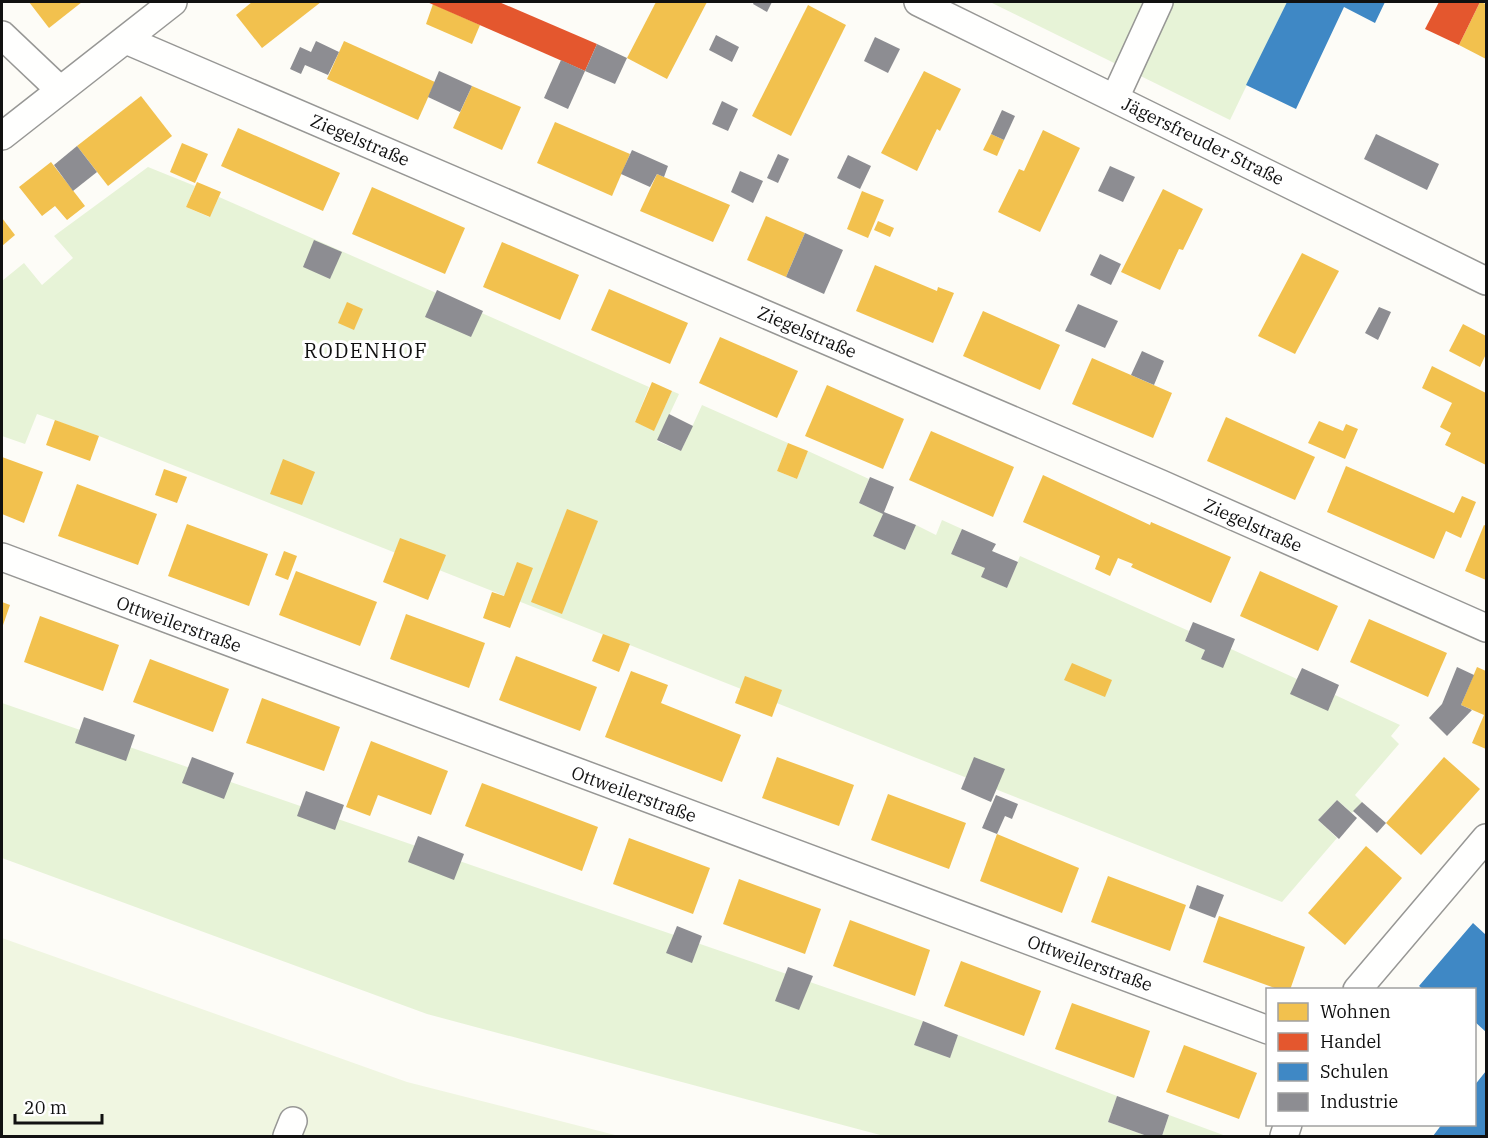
<svg xmlns="http://www.w3.org/2000/svg" width="1488" height="1138" font-family="'IBM Plex Serif',serif">
<style>
.green{fill:#e7f3d7}
.pitch{fill:#f0f6e1}
.homes{fill:#f2c14e}
.shops{fill:#e4572e}
.schools{fill:#3f88c5}
.industry{fill:#8d8d92}
.lines{fill:none;stroke-linecap:round;stroke-linejoin:round}
.minor-casing{stroke:#979795;stroke-width:30}
.minor{stroke:#fffffe;stroke-width:27}
.labels{text-anchor:middle;dominant-baseline:central;stroke-width:6;stroke-linejoin:round;paint-order:stroke}
.street-label{font-size:18px;fill:#111;stroke:#fff}
.neighbourhood-label{font-size:20px;letter-spacing:1.5px;fill:#111;stroke:#fff}
</style>
<rect width="100%" height="100%" fill="#fdfcf7"/>
<!-- green -->
<g class="green">
<polygon points="990,2 1287,2 1230,120"/>
<polygon points="148,167 195,186 186,207 209,217 219,197 649,387 635,422 654,430 672,391 679,394 657,441 681,451 702,405 788,443 777,471 797,479 808,451 869,479 859,503 883,514 874,536 905,550 916,525 936,535 942,520 962,529 951,554 985,568 982,577 1007,588 1020,556 1189,631 1185,641 1205,650 1201,659 1231,649 1297,679 1328,710 1335,695 1400,725 1391,736 1399,744 1355,795 1362,802 1352,813 1337,800 1318,820 1337,838 1282,902 99,436 37,414 25,444 2,436 2,281 24,263 42,285 73,258 54,236"/>
<polygon points="2,703 923,1021 914,1045 950,1057 958,1035 1117,1096 1108,1122 1147,1136 884,1136 427,1014 2,858"/>
<polygon points="1169,1115 1226,1136 1162,1136"/>
</g>
<!-- pitch -->
<polygon class="pitch" points="2,938 407,1082 619,1136 2,1136"/>
<!-- homes -->
<g class="homes">
<polygon points="29,2 82,2 49,28"/>
<polygon points="252,2 321,2 262,48 236,15"/>
<polygon points="656,2 707,2 667,79 627,58"/>
<polygon points="1480,2 1486,4 1486,59 1459,45"/>
<polygon points="433,4 480,25 472,44 426,24"/>
<polygon points="808,5 846,25 791,136 752,116"/>
<polygon points="344,41 435,82 418,120 327,79"/>
<polygon points="924,71 961,89 940,131 937,129 917,171 881,153"/>
<polygon points="472,86 521,107 502,150 453,128"/>
<polygon points="141,96 172,136 108,186 77,146"/>
<polygon points="555,122 630,154 612,196 537,163"/>
<polygon points="238,128 340,173 323,211 221,166"/>
<polygon points="1043,130 1080,148 1040,232 998,212 1019,169 1024,171"/>
<polygon points="991,134 1004,140 997,156 983,150"/>
<polygon points="182,143 208,154 195,183 170,172"/>
<polygon points="51,162 85,206 67,220 55,206 42,216 19,187"/>
<polygon points="657,174 730,205 713,242 640,211"/>
<polygon points="197,182 221,192 210,217 186,207"/>
<polygon points="372,187 465,228 445,274 352,234"/>
<polygon points="1163,189 1203,209 1183,250 1179,249 1160,290 1121,272"/>
<polygon points="862,191 884,200 868,238 847,229"/>
<polygon points="766,216 805,233 786,277 747,260"/>
<polygon points="2,218 15,235 2,246"/>
<polygon points="878,221 894,228 890,237 874,230"/>
<polygon points="502,242 579,275 560,320 483,287"/>
<polygon points="1302,253 1339,271 1295,354 1258,336"/>
<polygon points="875,265 937,291 938,287 954,293 933,343 856,311"/>
<polygon points="609,289 688,323 670,364 591,330"/>
<polygon points="347,302 363,309 354,330 338,323"/>
<polygon points="983,311 1060,345 1040,390 963,356"/>
<polygon points="1463,324 1486,336 1486,354 1480,367 1449,351"/>
<polygon points="720,337 798,371 777,418 699,383"/>
<polygon points="1092,358 1172,393 1153,438 1072,404"/>
<polygon points="1432,366 1486,393 1486,465 1445,445 1451,433 1440,427 1452,403 1422,388"/>
<polygon points="652,382 672,391 654,431 635,422"/>
<polygon points="827,385 904,419 883,469 805,436"/>
<polygon points="1226,417 1315,457 1295,500 1207,461"/>
<polygon points="55,420 99,436 90,461 46,445"/>
<polygon points="1319,421 1343,431 1346,424 1358,429 1345,459 1308,443"/>
<polygon points="931,431 1014,467 993,517 909,480"/>
<polygon points="788,443 808,451 797,479 777,471"/>
<polygon points="2,457 43,472 24,523 2,514"/>
<polygon points="283,459 315,472 302,505 270,494"/>
<polygon points="1346,466 1454,513 1462,496 1476,502 1461,538 1446,531 1434,559 1327,512"/>
<polygon points="164,469 187,477 177,503 155,495"/>
<polygon points="1043,475 1150,525 1151,522 1231,557 1211,603 1131,567 1133,564 1118,558 1110,576 1095,569 1100,556 1023,522"/>
<polygon points="77,484 157,514 138,565 58,536"/>
<polygon points="567,509 598,521 562,614 531,602"/>
<polygon points="187,524 268,554 249,606 168,576"/>
<polygon points="1484,525 1486,526 1486,580 1465,571"/>
<polygon points="400,538 446,555 428,600 383,582"/>
<polygon points="284,551 297,556 288,580 275,575"/>
<polygon points="517,562 533,568 510,628 483,618 492,592 504,596"/>
<polygon points="296,571 377,602 360,646 279,615"/>
<polygon points="1260,571 1338,606 1318,651 1240,616"/>
<polygon points="2,602 10,605 2,628"/>
<polygon points="406,614 485,643 469,688 390,659"/>
<polygon points="40,616 119,645 103,691 24,662"/>
<polygon points="1369,619 1447,653 1428,697 1350,662"/>
<polygon points="603,634 630,644 619,672 592,661"/>
<polygon points="516,656 597,687 580,731 499,700"/>
<polygon points="150,659 229,689 213,732 133,702"/>
<polygon points="1072,663 1112,680 1105,697 1064,680"/>
<polygon points="1477,667 1486,671 1486,749 1472,743 1484,715 1461,705"/>
<polygon points="631,671 668,685 661,703 741,735 722,782 605,737"/>
<polygon points="745,676 782,690 772,717 735,703"/>
<polygon points="262,698 340,727 324,771 246,743"/>
<polygon points="371,741 448,771 431,815 378,795 370,816 346,807"/>
<polygon points="777,757 854,785 839,826 762,798"/>
<polygon points="1444,757 1480,789 1421,855 1386,823"/>
<polygon points="482,783 598,827 582,871 465,826"/>
<polygon points="888,794 966,823 949,869 871,840"/>
<polygon points="997,834 1079,868 1062,913 980,881"/>
<polygon points="629,838 710,868 693,914 613,884"/>
<polygon points="1366,846 1402,878 1345,945 1308,913"/>
<polygon points="1108,876 1186,905 1170,951 1091,922"/>
<polygon points="739,879 821,909 805,954 723,924"/>
<polygon points="1219,916 1305,947 1290,990 1280,990 1203,962"/>
<polygon points="850,920 930,950 915,996 833,966"/>
<polygon points="961,961 1041,991 1024,1036 944,1006"/>
<polygon points="1072,1003 1150,1031 1134,1078 1055,1049"/>
<polygon points="1184,1045 1257,1073 1239,1119 1166,1092"/>
</g>
<!-- shops -->
<g class="shops">
<polygon points="427,2 499,2 597,44 585,71"/>
<polygon points="1439,2 1480,2 1459,45 1425,29"/>
</g>
<!-- schools -->
<g class="schools">
<polygon points="1287,2 1385,2 1375,23 1344,7 1296,109 1246,85"/>
<polygon points="1473,923 1486,935 1486,1032 1474,1021 1474,990 1424,990 1419,986"/>
<polygon points="1486,1071 1486,1136 1433,1136 1442,1124 1474,1124 1474,1086"/>
</g>
<!-- industry -->
<g class="industry">
<polygon points="754,2 772,2 767,12 753,4"/>
<polygon points="716,35 739,47 732,62 709,50"/>
<polygon points="875,37 900,49 888,73 864,61"/>
<polygon points="316,41 339,52 328,75 305,65 301,74 290,69 300,47 311,52"/>
<polygon points="597,44 627,58 615,84 585,71"/>
<polygon points="561,60 585,71 568,109 544,98"/>
<polygon points="439,71 472,86 460,112 428,97"/>
<polygon points="722,101 738,109 728,131 712,124"/>
<polygon points="1002,110 1015,116 1004,140 991,134"/>
<polygon points="1376,134 1439,164 1427,190 1364,159"/>
<polygon points="77,146 97,172 73,191 54,165"/>
<polygon points="632,150 668,166 664,177 657,174 650,187 621,174"/>
<polygon points="778,154 789,159 778,183 767,178"/>
<polygon points="848,155 871,166 860,189 837,178"/>
<polygon points="1110,166 1135,177 1123,202 1098,191"/>
<polygon points="740,171 763,181 753,203 731,192"/>
<polygon points="805,233 843,250 824,294 786,277"/>
<polygon points="314,240 342,252 330,279 303,267"/>
<polygon points="1100,254 1121,264 1111,285 1090,275"/>
<polygon points="437,290 483,311 471,337 425,317"/>
<polygon points="1078,304 1118,321 1105,348 1065,331"/>
<polygon points="1379,307 1391,312 1378,340 1365,333"/>
<polygon points="1142,351 1164,361 1154,385 1131,375"/>
<polygon points="669,414 693,426 681,451 657,440"/>
<polygon points="870,477 894,487 884,512 916,525 905,550 873,536 883,514 859,503"/>
<polygon points="962,529 996,544 992,551 1018,562 1007,588 981,577 985,568 951,554"/>
<polygon points="1193,622 1235,639 1223,668 1201,659 1205,650 1185,641"/>
<polygon points="1457,667 1474,675 1461,705 1472,710 1447,736 1429,718 1442,704"/>
<polygon points="1302,668 1339,685 1328,711 1290,694"/>
<polygon points="84,717 135,735 126,761 75,743"/>
<polygon points="192,757 234,773 224,799 182,783"/>
<polygon points="974,757 1005,769 991,802 961,789"/>
<polygon points="306,791 344,805 335,830 297,816"/>
<polygon points="996,795 1018,804 1012,819 1005,816 997,834 982,828"/>
<polygon points="1337,800 1357,818 1339,839 1318,820"/>
<polygon points="1362,802 1386,823 1377,833 1353,811"/>
<polygon points="418,836 464,854 454,880 408,862"/>
<polygon points="1197,885 1224,895 1215,918 1189,908"/>
<polygon points="677,926 702,936 692,963 666,953"/>
<polygon points="788,967 813,976 799,1010 775,1001"/>
<polygon points="923,1021 958,1035 950,1058 914,1045"/>
<polygon points="1117,1096 1169,1115 1162,1136 1147,1136 1108,1122"/>
</g>
<g class="lines">
<defs>
<g id="minor">
<polyline points="918,2 1486,281"/>
<polyline points="2,35 59,89"/>
<polyline points="126,40 1161,484 1486,628"/>
<polyline points="1115,98 1159,2"/>
<polyline points="2,136 173,2"/>
<polyline points="2,557 1268,1030"/>
<polyline points="1357,990 1486,838"/>
<polyline points="287,1136 293,1121"/>
<polyline points="1284,1136 1288,1124"/>
</g>
</defs>
<!-- minor casing -->
<use href="#minor" class="minor-casing"/>
<!-- minor -->
<use href="#minor" class="minor"/>
</g>
<g class="labels">
<!-- street labels -->
<g class="street-label">
<text transform="translate(360 140) rotate(23)">Ziegelstraße</text>
<text transform="translate(1203 141) rotate(26)">Jägersfreuder Straße</text>
<text transform="translate(807 332) rotate(23)">Ziegelstraße</text>
<text transform="translate(1253 525) rotate(24)">Ziegelstraße</text>
<text transform="translate(179 624) rotate(20)">Ottweilerstraße</text>
<text transform="translate(634 794) rotate(20)">Ottweilerstraße</text>
<text transform="translate(1090 963) rotate(20)">Ottweilerstraße</text>
</g>
<!-- neighbourhood labels -->
<g class="neighbourhood-label">
<text x="366" y="350">RODENHOF</text>
</g>
</g>
<!-- border -->
<rect width="1488" height="1138" fill="none" stroke="#111111" stroke-width="6"/>
<!-- legend -->
<rect x="1266" y="988" width="210" height="138" fill="#ffffff" stroke="#a0a0a0" stroke-width="1.5"/>
<rect x="1278" y="1003" width="30" height="18" fill="#f2c14e" stroke="#a0a0a0" stroke-width="1.5"/>
<text x="1320" y="1018" font-size="18" fill="#111111">Wohnen</text>
<rect x="1278" y="1033" width="30" height="18" fill="#e4572e" stroke="#a0a0a0" stroke-width="1.5"/>
<text x="1320" y="1048" font-size="18" fill="#111111">Handel</text>
<rect x="1278" y="1063" width="30" height="18" fill="#3f88c5" stroke="#a0a0a0" stroke-width="1.5"/>
<text x="1320" y="1078" font-size="18" fill="#111111">Schulen</text>
<rect x="1278" y="1093" width="30" height="18" fill="#8d8d92" stroke="#a0a0a0" stroke-width="1.5"/>
<text x="1320" y="1108" font-size="18" fill="#111111">Industrie</text>
<!-- scale -->
<path d="M15 1114v9h87v-9" fill="none" stroke="#111111" stroke-width="3"/>
<text x="24" y="1114" font-size="18" fill="#111111" stroke="#ffffff" stroke-width="4.5" paint-order="stroke">20 m</text>
</svg>
